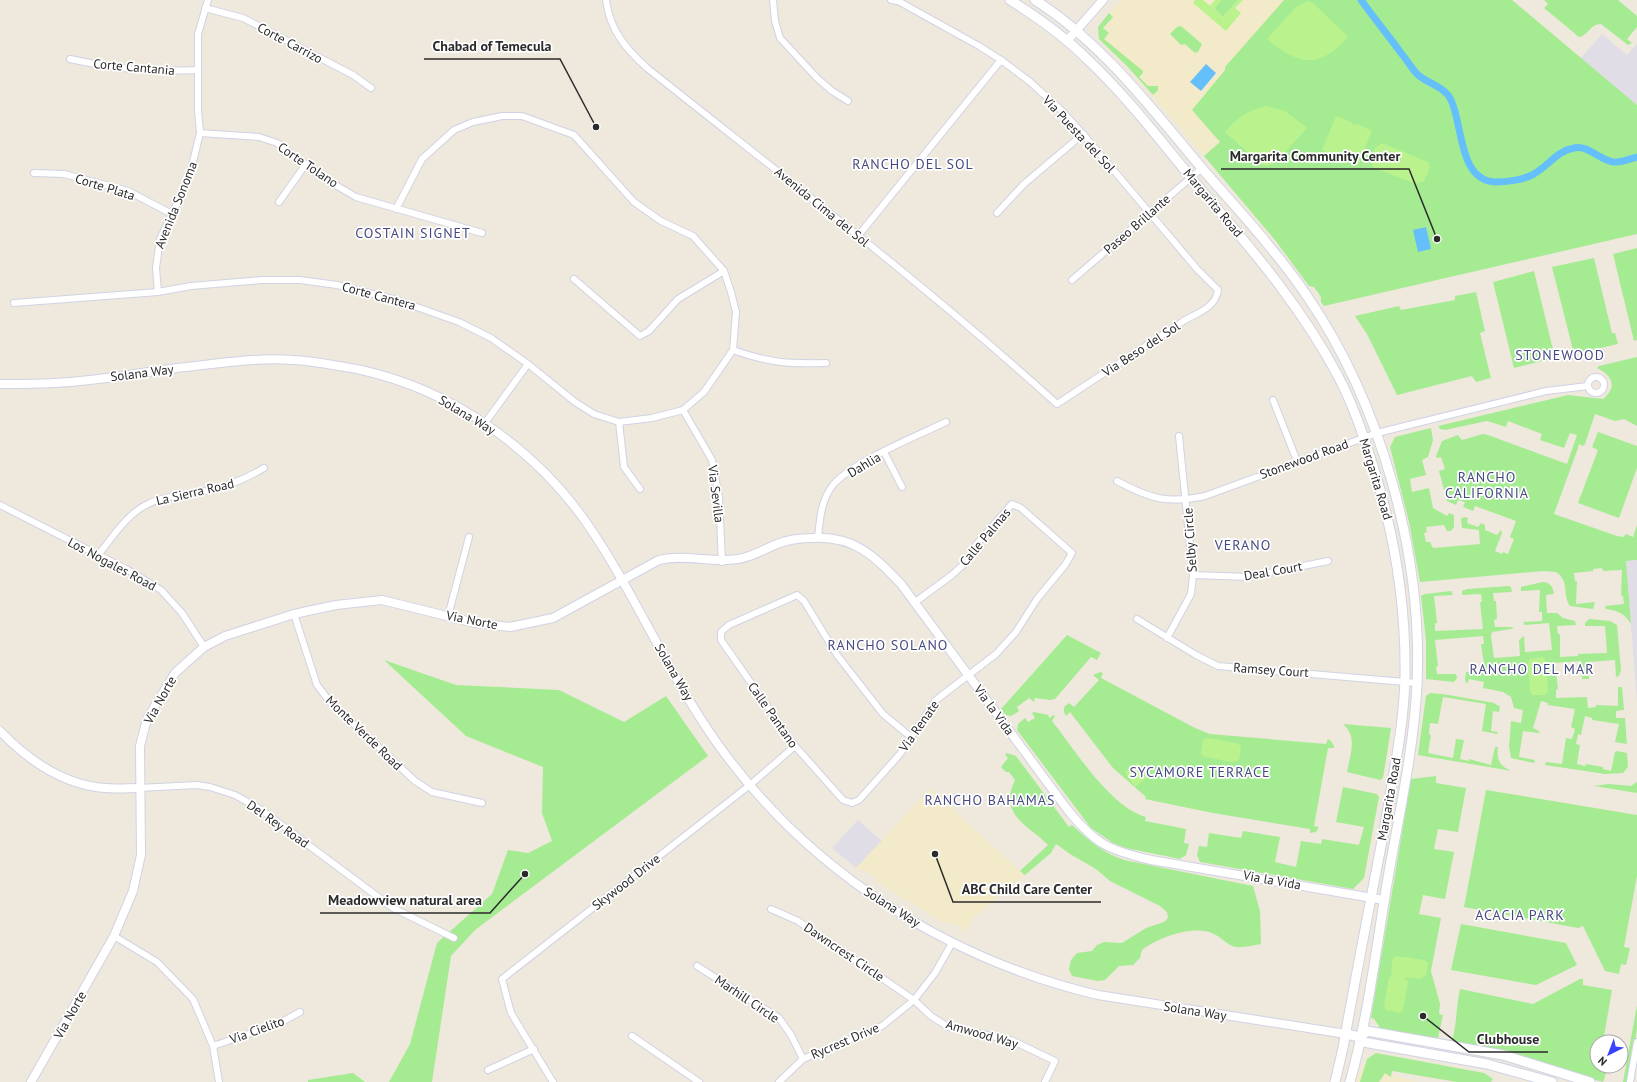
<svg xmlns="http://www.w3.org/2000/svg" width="1637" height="1082" font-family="'PT Sans',sans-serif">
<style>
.industrial{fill:#e1dde6}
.education{fill:#f2eac9}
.green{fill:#a5eb92}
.pitch{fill:#baf38d}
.water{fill:#64bffb}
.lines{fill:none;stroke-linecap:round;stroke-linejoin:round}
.canal{stroke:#64bffb;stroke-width:7}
.minor-casing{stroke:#d1d2e5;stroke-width:8}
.tertiary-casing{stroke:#d1d2e5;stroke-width:10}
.secondary-casing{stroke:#d1d2e5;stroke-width:11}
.minor{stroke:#fff;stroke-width:6}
.tertiary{stroke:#fff;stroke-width:8}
.secondary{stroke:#fff;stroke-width:9}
.labels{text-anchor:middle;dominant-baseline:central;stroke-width:3.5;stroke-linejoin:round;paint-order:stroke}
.street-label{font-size:13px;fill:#2b2b2b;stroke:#fff}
.neighbourhood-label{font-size:14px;letter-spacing:1px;fill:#464981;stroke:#fff}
.leader{fill:none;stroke:#2b2b2b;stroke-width:1.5}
.callout-dot{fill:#2b2b2b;stroke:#fff;stroke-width:1.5}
.callout-label{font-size:14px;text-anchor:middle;font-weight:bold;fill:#2b2b2b;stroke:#fff;stroke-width:3.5;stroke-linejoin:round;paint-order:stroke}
</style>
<rect width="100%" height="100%" fill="#eee9dc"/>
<!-- industrial -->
<g class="industrial">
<polygon points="1602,34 1627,55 1637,44 1637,105 1581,58"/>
<polygon points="1637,560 1637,703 1626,561"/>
<polygon points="858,820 882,841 856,868 832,848"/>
</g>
<!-- education -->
<g class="education">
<polygon points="1120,0 1327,0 1221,141 1204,156 1127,66 1099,39 1098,27"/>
<polygon points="930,789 1025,875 971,920 965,934 961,927 948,922 945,923 936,918 877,882 877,878 864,870 859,870 856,868"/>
<polygon points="1363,1066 1417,1082 1355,1082"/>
</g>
<!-- green -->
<g class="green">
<polygon points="1221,0 1238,0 1223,17 1214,9"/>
<polygon points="1284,0 1512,0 1637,105 1637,234 1324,306 1321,302 1321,297 1314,287 1309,286 1275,240 1204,156 1220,142 1192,110 1225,70 1225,67"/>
<path d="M1544,0H1618L1637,16V27L1627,39L1632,43L1628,45L1601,24C1590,24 1588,36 1579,37L1544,8L1548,4Z"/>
<polygon points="1109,13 1113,17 1103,28 1109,33 1104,39 1143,71 1143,73 1139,77 1148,86 1158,86 1158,90 1153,95 1127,66 1099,39 1098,27"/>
<polygon points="1181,26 1202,44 1198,52 1195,53 1185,44 1181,45 1170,34 1177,27"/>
<polygon points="1637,248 1637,340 1634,341 1613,254"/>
<polygon points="1594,258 1612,333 1615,333 1618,344 1574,354 1552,267"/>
<polygon points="1534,271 1555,358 1514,368 1493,282"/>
<polygon points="1476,292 1485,331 1480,333 1491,378 1476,382 1472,376 1397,395 1367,334 1355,316 1399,306 1401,310 1455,300 1455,296"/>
<path d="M1637,357V426L1624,419L1615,421L1595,414L1585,444L1583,446L1579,444L1578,448L1554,514L1617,536L1623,537L1626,534L1633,537L1637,525V560L1626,561L1631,624C1624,613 1619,611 1606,609L1605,606L1624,604L1623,596H1621L1622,570L1603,571L1602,568L1593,569V571L1574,573L1575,581H1577L1576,604L1595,602L1593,609L1570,606C1562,594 1570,581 1556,572L1544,571L1420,582L1409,522L1390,447L1395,437L1431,428L1433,440L1428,457L1422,460L1426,475L1410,479L1412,492L1429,488L1433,508L1447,516L1449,513L1454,515V527L1451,531H1447L1444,525L1426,527L1427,532L1424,533L1426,542H1430L1433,548L1480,544L1479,530L1462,528L1461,519L1464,517L1468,518L1467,523L1478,527L1481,523L1485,525V530L1497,535L1501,530L1502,533L1495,551L1502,554L1503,552L1508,554L1514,539L1510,537L1516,521L1475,506L1473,511L1463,507L1465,502L1458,500L1456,505L1447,501L1439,471L1445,469L1441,457L1437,458L1436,456L1442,441L1458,435L1462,440L1483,434L1488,435L1567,464L1577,435L1570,433L1564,448L1540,440L1542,434L1508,421L1506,427L1487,421L1445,430L1440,429L1438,426L1568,395L1603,399C1618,387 1612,375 1597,368L1599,366Z"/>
<polygon points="1598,432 1637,446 1637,468 1619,518 1578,503 1598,450 1592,447"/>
<path d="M1543,582C1551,583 1553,587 1554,594L1546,595L1547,613H1557L1563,618L1575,621L1576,625L1557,626L1558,634H1560V657L1578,656V654L1607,653L1605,626H1585V623L1589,619L1610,621L1617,625L1621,670L1619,676L1616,677L1615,660L1588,662L1589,679H1582L1581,661L1555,663L1558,689L1556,690V698L1587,697L1588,708L1596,707V705L1618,706V687H1622L1624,710L1616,711V718H1625L1627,744L1615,742L1619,724L1592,720V718L1585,716L1581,735L1578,734L1576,744L1580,745L1577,764L1585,766L1586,764L1603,767V769L1611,771L1615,752L1616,751L1627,753L1628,767L1623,773L1605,774L1545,765L1546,762L1562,764L1566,738L1572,739L1575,729L1571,727L1575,709L1548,705V703L1541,701L1533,728L1539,731V733L1523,731L1519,757L1535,760L1534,763L1511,758L1509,746L1511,721L1521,723L1523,710L1514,708L1511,697L1503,692L1483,688L1484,682L1469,679L1467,684L1465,680L1466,672L1485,671L1481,644H1484L1483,636L1435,640L1438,666L1436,667L1437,674H1456L1457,678L1454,682L1426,679V640L1421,596L1425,594L1451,591L1453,595L1434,596L1437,623H1435V631L1483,629L1480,602H1482L1481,594L1462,595V591L1467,589L1509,586L1511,587L1512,592L1493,593L1494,601H1496L1497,619L1494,620L1495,627H1514L1511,629L1492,632L1491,636L1494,658L1520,656L1519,640L1524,636L1525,652L1552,650L1549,623L1525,625L1523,622L1542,621V612H1539L1540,590L1521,591V587Z"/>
<polygon points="1067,635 1101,653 1097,660 1091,657 1055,699 1050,700 1035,698 1034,702 1029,698 1017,707 1019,711 1011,716 1006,715 1001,709"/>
<polygon points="384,660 456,685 559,690 624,722 666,696 708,756 475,930 451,956 432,1082 389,1082 410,1044 437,943 492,894 508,850 528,853 552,841 542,813 543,767 466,736"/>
<polygon points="1100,672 1103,673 1101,678 1103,679 1195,728 1210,734 1326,744 1328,739 1331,741 1334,746 1334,748 1328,748 1314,826 1319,827 1316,832 1310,833 1310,829 1213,813 1145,799 1146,797 1113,768 1070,712 1066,716 1064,712 1064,707 1069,703 1074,707 1099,680 1093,675"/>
<path d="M1430,693L1443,694L1494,703L1500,707L1499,712L1493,711L1491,731L1498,732L1497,734L1482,731L1486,704L1443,697L1438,724L1430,723L1429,734L1431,735L1428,753L1453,758L1456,739L1464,740L1460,759L1469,761V759L1491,765L1495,747H1498C1496,760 1500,767 1512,771L1418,755L1426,696Z"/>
<path d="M1034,712L1049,715L1048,716L1050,718L1053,715L1055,716L1052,721C1075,750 1110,807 1146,817L1145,821L1186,829L1184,843L1189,844L1186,855L1180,859L1126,848L1113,843L1091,828L1017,730L1018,724L1025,718L1028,722L1035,718L1032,713Z"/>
<path d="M1343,724L1391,728L1383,778L1380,780L1347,772C1350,754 1358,737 1343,724Z"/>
<path d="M1007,753L1016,756L1069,827L1072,825C1088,840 1103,853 1124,860L1253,886L1260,911L1261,944C1254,945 1243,948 1236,947C1228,946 1220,936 1212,933C1192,925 1157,938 1142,950L1140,958L1133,965L1119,966L1105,980L1098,981L1072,976L1069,969L1071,960L1077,953L1092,951L1097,945L1104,942L1122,943L1146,928L1164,922L1168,918L1167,912L1160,906L1110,881L1096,869L1070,854L1056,844L1051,853L1025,875L1020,871L1048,845C1028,825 998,815 1015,780L1009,772H1006L1001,767L1008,758L1005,755Z"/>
<polygon points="1436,776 1436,783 1466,788 1458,832 1438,829 1434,849 1454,852 1445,899 1423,895 1419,914 1441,918 1431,971 1440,1004 1439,1014 1443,1015 1438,1038 1378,1029 1379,1026 1374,1019 1371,1018 1411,779"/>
<polygon points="1637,782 1637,793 1594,786 1609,784 1631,786"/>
<polygon points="1343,787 1377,794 1379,797 1364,878 1353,889 1200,862 1197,855 1199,846 1207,847 1209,833 1241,838 1243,831 1280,837 1275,862 1296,867 1301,841 1321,844 1322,839 1359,845 1364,827 1336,822"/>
<polygon points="1486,790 1637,815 1637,876 1624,947 1630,948 1626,965 1621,964 1619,974 1605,971 1583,926 1578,928 1464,907"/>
<polygon points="1461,924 1566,943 1577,965 1536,985 1451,970"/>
<path d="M1580,979H1583V985L1612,990L1603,1042H1597V1066L1607,1070L1603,1082L1489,1049L1452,1041C1457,1024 1456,1007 1460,989L1533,1004Z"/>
<polygon points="1637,1005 1637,1029 1628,1082 1623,1082"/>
<polygon points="1376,1053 1484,1073 1493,1079 1491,1082 1457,1082 1392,1071 1391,1077 1385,1073 1379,1082 1360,1082 1367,1059"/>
<polygon points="353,1073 365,1082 308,1082 308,1080"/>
</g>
<!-- pitch -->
<g class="pitch">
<polygon points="1195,0 1203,0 1210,6 1215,0 1221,0 1214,9 1223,17 1238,0 1243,0 1235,8 1241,13 1226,31 1193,3"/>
<path d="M1307,1L1313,3L1348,37C1318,70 1299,65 1267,39L1297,6Z"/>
<path d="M1266,106L1285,111L1307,128L1277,161L1268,166L1261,164L1225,132C1237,118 1248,110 1266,106Z"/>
<polygon points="1336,116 1351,122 1353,126 1357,124 1372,131 1358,165 1322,150"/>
<polygon points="1382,143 1428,162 1430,167 1424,181 1416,184 1374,168 1370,160 1375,148"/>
<polygon points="1543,657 1546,661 1548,691 1545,695 1532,695 1530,692 1528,664 1530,659"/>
<polygon points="1207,738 1237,743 1241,747 1239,760 1232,762 1205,757 1201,754 1203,740"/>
<polygon points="1138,763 1148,777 1135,787 1125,772"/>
<polygon points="1397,956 1424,960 1428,963 1426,976 1420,979 1405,977 1408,982 1403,1010 1400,1013 1386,1010 1384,1006 1389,978 1393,974 1391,971 1393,958"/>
</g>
<!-- water -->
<g class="water">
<polygon points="1206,64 1216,73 1201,91 1190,82"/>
<polygon points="1426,227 1431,249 1418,252 1413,230"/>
</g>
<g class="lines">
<!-- canal -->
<path class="canal" d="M1361,0C1374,18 1388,35 1401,53C1407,60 1412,69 1418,75C1429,84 1445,87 1451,100C1463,124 1458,181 1496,182C1506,182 1522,180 1532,175C1548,167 1556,151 1574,148C1589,145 1599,160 1613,162C1620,163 1630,159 1637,157"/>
<defs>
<g id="minor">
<path d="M606,0C610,30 625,48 647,68C785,178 926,285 1057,404L1185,320C1198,313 1216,307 1218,290L1197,269L1083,134L1060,109L1029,81L1001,60L979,46L898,1L891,0"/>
<polyline points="773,0 775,21 780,38 817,78 832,91 848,101"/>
<polyline points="205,8 243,18 353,75 371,88"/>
<path d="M70,59C112,69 154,72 197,70"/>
<polyline points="200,133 259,137 277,143 320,176 356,197 482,233"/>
<polyline points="34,173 64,174 128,191 172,214"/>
<polyline points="279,202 306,164"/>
<polyline points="997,213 1024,184 1083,134"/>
<polyline points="858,236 1001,60"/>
<polyline points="574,279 640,336 649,331 678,299 724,271"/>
<polyline points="1072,280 1202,168"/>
<polyline points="158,292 156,268 160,239 189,178 200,133 198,110 198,34 208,0"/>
<polyline points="14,303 158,292 191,286 262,280 300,280 337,285 397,300 459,322 491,338 528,364 575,402 594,414 619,422 652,418 683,410 704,392 733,350 736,312 731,292 724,271 693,236 661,221 634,202 574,135 522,116 502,116 473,122 454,130 422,159 396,209"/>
<path d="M733,350C769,363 789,364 826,363"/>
<circle cx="1596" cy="385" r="8"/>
<polyline points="1273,400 1297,461"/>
<polyline points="683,410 712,460 719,497 722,562"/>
<polyline points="619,422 624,467 640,489"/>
<polyline points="485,423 528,364"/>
<polyline points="884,452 902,487"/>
<path d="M1117,481C1151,499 1167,504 1205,496L1377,433L1546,391L1588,386"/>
<polyline points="0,505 128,570 161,590 182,613 204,647"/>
<path d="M818,537C820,519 821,500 833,485C852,462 917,436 946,422"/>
<path d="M98,555C113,537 128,512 150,503C168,495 190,494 210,490C229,486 247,478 264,468"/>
<polyline points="1193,575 1249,577 1328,561"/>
<polyline points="294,614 317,685 330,702 415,781 432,792 482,803"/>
<polyline points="448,616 469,537"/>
<polyline points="1137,619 1196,655 1218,666 1417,683"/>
<polyline points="1167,638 1191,594 1193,575 1179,436"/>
<polyline points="912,738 883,714 837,655 804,601 797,595 729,625 721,632 721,640 795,746 843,800 852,803 859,800 900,754 936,700 996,654 1016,632 1037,599 1065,565 1072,553 1021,508 1012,504 975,546 965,563 952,575 914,603"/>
<polyline points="139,788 196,785 210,787 235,795 260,809 393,908 454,938"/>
<polyline points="771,909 798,921 914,1000 931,1016 948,1027 1011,1040 1055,1061 1045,1082"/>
<polyline points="114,936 157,962 193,999 213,1046 219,1082"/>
<polyline points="697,966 779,1018 791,1035 803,1059"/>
<polyline points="632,1036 699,1082"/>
<polyline points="213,1046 278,1024 300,1012"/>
<polyline points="488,1070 534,1049"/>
<polyline points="553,1082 511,1013 502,979 750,785 795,746"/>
<polyline points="779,1082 803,1059 882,1026 914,1000 935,973 952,943"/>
<polyline points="1630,1082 1637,1042"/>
</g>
<g id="tertiary">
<polyline points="1067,41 1103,0"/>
<path d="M0,384C18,384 37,384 55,383C96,381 137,373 177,368C216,364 255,357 293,360C315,361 339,366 361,370C452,390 536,449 588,525C636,595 668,674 717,743C808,871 946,959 1098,995L1346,1034"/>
<path d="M0,731C28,760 63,785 105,788C117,789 128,788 139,788"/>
<path d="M31,1082L114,936L133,891L141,855L140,746L147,719L175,673L204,647L225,636L294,614L336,605L382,600L475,623L510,627L553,618L659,560C685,554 712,563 738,559C753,557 764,549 777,544C789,539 801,538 813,538C855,536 874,556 901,584L1067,809C1095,844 1108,850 1151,860L1384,900"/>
</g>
<g id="secondary">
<path d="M1010,0C1037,17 1063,35 1086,58C1131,100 1168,151 1208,198C1256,254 1303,310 1338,376C1355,408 1366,442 1376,476C1396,542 1406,608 1405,677C1404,726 1393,776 1385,825C1371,899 1356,974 1343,1048L1335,1082"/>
<path d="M1035,0C1104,44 1154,112 1206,173C1241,213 1277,252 1307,296C1381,404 1423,554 1417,684C1414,747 1400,810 1389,872C1377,941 1369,1014 1350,1082"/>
<polyline points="1346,1034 1360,1037 1363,1042 1487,1064 1552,1082"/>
<polyline points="1360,1037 1367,1031 1503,1055 1590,1082"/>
</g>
</defs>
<!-- minor casing -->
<use href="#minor" class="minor-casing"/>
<!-- tertiary casing -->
<use href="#tertiary" class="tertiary-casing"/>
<!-- secondary casing -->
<use href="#secondary" class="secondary-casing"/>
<!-- minor -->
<use href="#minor" class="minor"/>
<!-- tertiary -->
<use href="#tertiary" class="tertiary"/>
<!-- secondary -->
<use href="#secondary" class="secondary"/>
</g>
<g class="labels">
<!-- street labels -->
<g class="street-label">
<text transform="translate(290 43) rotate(28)">Corte Carrizo</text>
<text transform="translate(134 67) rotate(5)">Corte Cantania</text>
<text transform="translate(1079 134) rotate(47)">Via Puesta del Sol</text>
<text transform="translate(308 165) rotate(34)">Corte Tolano</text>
<text transform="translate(105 187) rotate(17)">Corte Plata</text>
<text transform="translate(1213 203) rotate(50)">Margarita Road</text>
<text transform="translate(176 205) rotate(-68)">Avenida Sonoma</text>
<text transform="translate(822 207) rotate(39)">Avenida Cima del Sol</text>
<text transform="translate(1137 224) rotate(-41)">Paseo Brillante</text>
<text transform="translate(379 296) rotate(15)">Corte Cantera</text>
<text transform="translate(1141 349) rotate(-33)">Via Beso del Sol</text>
<text transform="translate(142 373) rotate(-7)">Solana Way</text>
<text transform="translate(467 415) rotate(31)">Solana Way</text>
<text transform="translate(1304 459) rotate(-20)">Stonewood Road</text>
<text transform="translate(864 465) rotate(-31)">Dahlia</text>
<text transform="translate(1376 479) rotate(73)">Margarita Road</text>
<text transform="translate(195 492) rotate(-13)">La Sierra Road</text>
<text transform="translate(716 494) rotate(83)">Via Sevilla</text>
<text transform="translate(985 537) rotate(-50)">Calle Palmas</text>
<text transform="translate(1190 540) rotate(-94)">Selby Circle</text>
<text transform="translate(112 564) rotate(28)">Los Nogales Road</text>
<text transform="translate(1273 571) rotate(-10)">Deal Court</text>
<text transform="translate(472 620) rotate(11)">Via Norte</text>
<text transform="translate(1271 670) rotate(4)">Ramsey Court</text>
<text transform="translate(674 672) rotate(60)">Solana Way</text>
<text transform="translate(160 700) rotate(-61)">Via Norte</text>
<text transform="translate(994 710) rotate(54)">Via la Vida</text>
<text transform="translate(773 715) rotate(55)">Calle Pantano</text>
<text transform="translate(919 726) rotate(-55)">Via Renate</text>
<text transform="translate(364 733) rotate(44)">Monte Verde Road</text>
<text transform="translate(1389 799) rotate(-80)">Margarita Road</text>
<text transform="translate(278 824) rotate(35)">Del Rey Road</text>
<text transform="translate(1272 880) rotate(10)">Via la Vida</text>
<text transform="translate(626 882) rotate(-38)">Skywood Drive</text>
<text transform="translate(892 907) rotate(32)">Solana Way</text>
<text transform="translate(844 952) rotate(34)">Dawncrest Circle</text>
<text transform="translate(747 999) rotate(34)">Marhill Circle</text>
<text transform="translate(1195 1011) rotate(9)">Solana Way</text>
<text transform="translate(70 1015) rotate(-61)">Via Norte</text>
<text transform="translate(257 1030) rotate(-20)">Via Cielito</text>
<text transform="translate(982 1034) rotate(16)">Amwood Way</text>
<text transform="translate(845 1041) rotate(-23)">Rycrest Drive</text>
</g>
<!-- neighbourhood labels -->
<g class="neighbourhood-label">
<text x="913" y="164">RANCHO DEL SOL</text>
<text x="413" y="233">COSTAIN SIGNET</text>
<text x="1560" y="355">STONEWOOD</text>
<text x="1487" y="477">RANCHO<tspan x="1487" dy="16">CALIFORNIA</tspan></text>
<text x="1243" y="545">VERANO</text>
<text x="888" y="645">RANCHO SOLANO</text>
<text x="1532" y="669">RANCHO DEL MAR</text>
<text x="1200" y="772">SYCAMORE TERRACE</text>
<text x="990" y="800">RANCHO BAHAMAS</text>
<text x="1520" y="915">ACACIA PARK</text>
</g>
</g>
<!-- callouts -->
<path class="leader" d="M596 127L560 59H424M1437 239L1409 169H1221M935 854L953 902H1101M525 874L490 913H320M1423 1016L1469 1052H1548"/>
<g class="callout-dot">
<circle cx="596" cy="127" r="4"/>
<circle cx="1437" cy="239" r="4"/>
<circle cx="935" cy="854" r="4"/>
<circle cx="525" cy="874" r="4"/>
<circle cx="1423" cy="1016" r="4"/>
</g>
<g class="callout-label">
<text x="492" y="51">Chabad of Temecula</text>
<text x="1315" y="161">Margarita Community Center</text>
<text x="1027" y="894">ABC Child Care Center</text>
<text x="405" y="905">Meadowview natural area</text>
<text x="1508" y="1044">Clubhouse</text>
</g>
<!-- north arrow -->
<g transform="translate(1609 1054) rotate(222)"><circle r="19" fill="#ffffff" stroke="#aaaaaa"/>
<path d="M0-3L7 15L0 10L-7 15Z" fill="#3843ff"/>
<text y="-6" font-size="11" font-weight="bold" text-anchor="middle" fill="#2b2b2b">N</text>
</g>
</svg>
